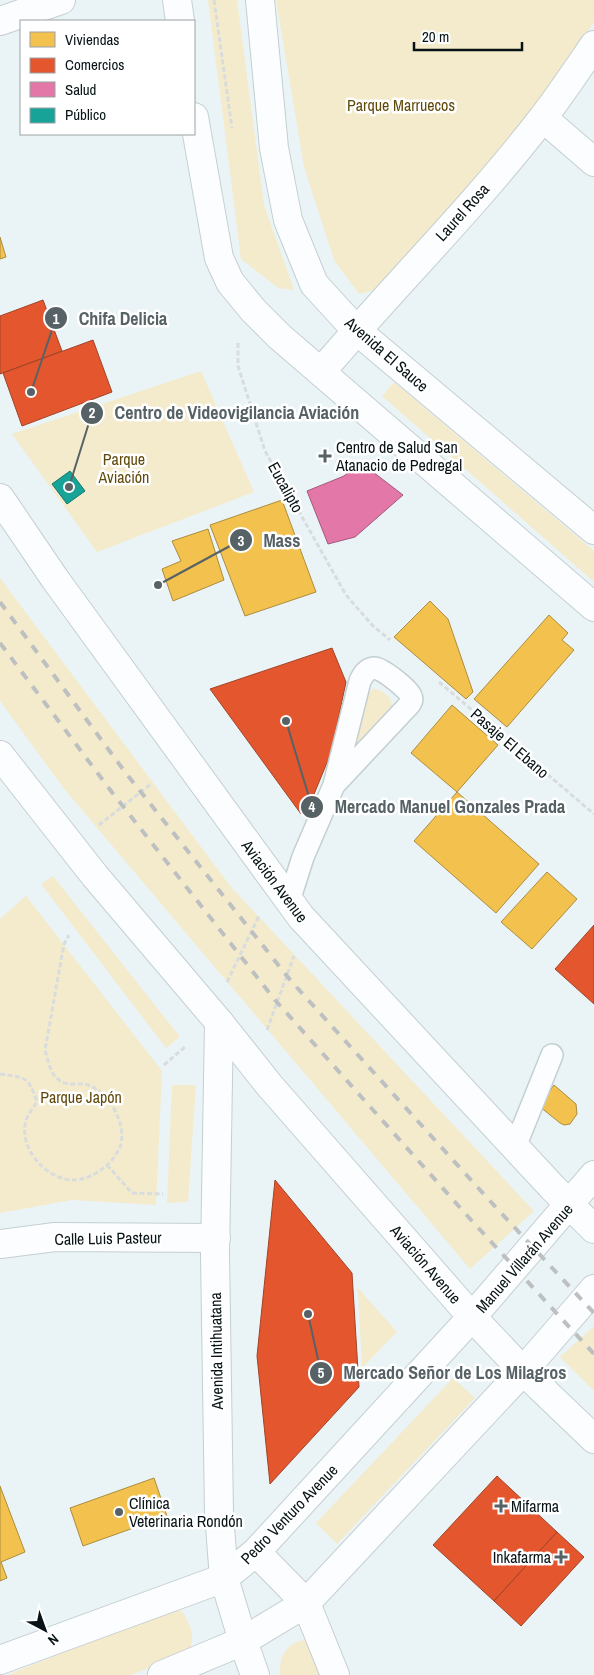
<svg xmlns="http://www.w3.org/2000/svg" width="594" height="1675" font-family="'Archivo Narrow',sans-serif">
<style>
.green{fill:#f4ebcc}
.homes{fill:#f2c14e;stroke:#ac8d3d}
.shops{fill:#e4572e;stroke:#a24327}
.health{fill:#e377a8;stroke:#a1597c}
.public{fill:#17a398;stroke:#127871}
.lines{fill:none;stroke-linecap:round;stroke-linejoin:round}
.lane-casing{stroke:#c4cfd2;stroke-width:24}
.street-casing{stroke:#c4cfd2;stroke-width:30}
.secondary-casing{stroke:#c4cfd2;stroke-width:30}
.primary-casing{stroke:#c4cfd2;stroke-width:30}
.path{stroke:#d9dcdd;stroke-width:3;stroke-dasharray:5 2.5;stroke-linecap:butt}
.lane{stroke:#fcfdfe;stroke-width:21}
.street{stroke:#fcfdfe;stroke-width:28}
.secondary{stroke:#fcfdfe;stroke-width:28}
.primary{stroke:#fcfdfe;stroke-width:28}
.rail{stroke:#bdc0c1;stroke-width:4;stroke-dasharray:9 9;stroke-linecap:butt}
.poi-dot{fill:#566265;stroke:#fff;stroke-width:2}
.labels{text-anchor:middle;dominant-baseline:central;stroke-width:5;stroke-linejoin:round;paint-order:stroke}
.park-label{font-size:16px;fill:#604a0b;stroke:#fff}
.street-label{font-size:16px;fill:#071316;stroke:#fff}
.poi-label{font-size:16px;fill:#071316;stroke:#fff;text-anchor:start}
.leader{fill:none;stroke:#566265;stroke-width:2}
.callout-dot{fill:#566265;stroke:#fff;stroke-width:2}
.mark-label{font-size:15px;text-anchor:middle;font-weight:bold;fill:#fff}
.callout-label{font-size:18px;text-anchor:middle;font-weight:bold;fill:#566265;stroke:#fff;stroke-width:5;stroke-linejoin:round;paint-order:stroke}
</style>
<rect width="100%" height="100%" fill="#eaf4f7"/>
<!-- green -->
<g class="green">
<polygon points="208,0 237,0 264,205 294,290 278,288 241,259"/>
<polygon points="276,0 594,0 594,22 535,112 382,288 359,294 334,260 304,167"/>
<polygon points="201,371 254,492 97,552 12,434"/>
<polygon points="394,382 594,551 594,582 382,396"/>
<polygon points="0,578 231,887 534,1211 470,1269 65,790 0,701"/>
<path d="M373,689C383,689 393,698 392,708L358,744L355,745L352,744L351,737L369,693Z"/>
<polygon points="53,876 180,1037 166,1048 41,884"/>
<polygon points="26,896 162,1071 156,1205 72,1200 0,1213 0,919"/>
<polygon points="172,1085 196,1085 188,1202 167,1203"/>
<polygon points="358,1288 397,1332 362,1368"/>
<polygon points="594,1326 594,1391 560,1357"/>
<polygon points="453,1378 475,1398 337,1544 316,1523"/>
<path d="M169,1610L181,1611C191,1622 199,1646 183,1655L131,1675H7Z"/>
<path d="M306,1640L311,1643L326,1675H280C279,1656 286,1642 306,1640Z"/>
</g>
<!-- homes -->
<g class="homes">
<polygon points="0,237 6,257 0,259"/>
<polygon points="282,500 316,592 245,616 210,525"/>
<polygon points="208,529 224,580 173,601 162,569 181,561 172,541"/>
<polygon points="430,601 448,619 473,692 466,699 394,637"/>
<polygon points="549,615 568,633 562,640 574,650 507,727 474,699"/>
<polygon points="452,705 498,745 457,792 411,753"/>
<polygon points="457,792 539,864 496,913 414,841"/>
<polygon points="547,872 577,899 532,949 501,922"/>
<polygon points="554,1085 576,1104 577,1114 570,1124 564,1125 560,1123 539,1106"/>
<polygon points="154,1478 167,1516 83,1546 70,1508"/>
<polygon points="0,1486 25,1552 1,1562 7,1578 0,1581"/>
</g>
<!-- shops -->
<g class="shops">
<polygon points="43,300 62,351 0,374 0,316"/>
<polygon points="93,340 112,392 22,426 3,373"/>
<polygon points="332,648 346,682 331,753 312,799 301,814 210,689"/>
<polygon points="594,925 594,1004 555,969"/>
<polygon points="275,1180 352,1273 359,1387 270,1484 257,1356"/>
<polygon points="497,1476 557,1532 494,1601 433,1545"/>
<polygon points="557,1532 584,1557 521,1626 494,1601"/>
</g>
<!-- health -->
<polygon class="health" points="360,462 403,495 355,537 328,544 307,491 344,476"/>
<!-- public -->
<polygon class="public" points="70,471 85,491 67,504 52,484"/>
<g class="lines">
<defs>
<g id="lane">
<path d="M289,901L303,857L334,785L360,681C363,675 366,669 374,668C381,667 408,689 411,696C413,700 412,700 410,704L334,785"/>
<polyline points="515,1147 552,1055"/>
</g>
<g id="street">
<polyline points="0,21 61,0"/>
<polyline points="543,118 594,162"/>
<path d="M321,372C393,287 473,208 541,120C560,96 577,70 594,45"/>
<polyline points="0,1244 55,1237 216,1238"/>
</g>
<g id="secondary">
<polyline points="177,0 180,21"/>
<polyline points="260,0 274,148 288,220 314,284 356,330 594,530"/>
<polyline points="194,117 219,258 230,282 253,310 280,337 594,607"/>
<polyline points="219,1022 215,1254 219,1514 224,1578 243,1641 255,1675"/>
<polyline points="256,1552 306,1603 335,1675"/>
<polyline points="0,1660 224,1578 256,1552 472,1317 594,1175"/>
<polyline points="162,1675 243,1641 306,1603 523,1371 594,1289"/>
</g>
<g id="primary">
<polyline points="0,498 55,579 301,917 553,1188 594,1229"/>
<polyline points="0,755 95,876 219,1022 270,1086 472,1317 523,1371 594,1439"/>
</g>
</defs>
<!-- lane casing -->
<use href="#lane" class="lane-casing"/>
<!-- street casing -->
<use href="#street" class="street-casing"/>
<!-- secondary casing -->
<use href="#secondary" class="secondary-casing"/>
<!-- primary casing -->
<use href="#primary" class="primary-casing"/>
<!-- path -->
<g class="path">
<polyline points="214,0 232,128"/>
<polyline points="238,343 238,366 265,451 346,595 373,626 390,640"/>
<polyline points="439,682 594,814"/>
<polyline points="99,825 151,784"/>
<polyline points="227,982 259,916"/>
<polyline points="267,1030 294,956"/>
<polyline points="164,1065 186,1046"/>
<path d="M0,1074C25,1078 28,1075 37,1102C32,1109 26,1117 25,1125C21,1151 47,1179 72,1180C92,1180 112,1165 120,1147C128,1126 109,1091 88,1085C78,1082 67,1087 59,1080C50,1074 48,1060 45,1050L64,944L69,935"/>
<polyline points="107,1165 132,1193 163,1194"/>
</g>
<!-- lane -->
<use href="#lane" class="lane"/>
<!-- street -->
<use href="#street" class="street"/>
<!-- secondary -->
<use href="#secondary" class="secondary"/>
<!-- primary -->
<use href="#primary" class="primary"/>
<!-- rail -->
<g class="rail">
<polyline points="0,602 125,772 291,981 490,1201 594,1313"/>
<polyline points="0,643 111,791 275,1000 472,1221 594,1354"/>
</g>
</g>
<!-- markers -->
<g class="poi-dot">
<path d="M322.5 448.5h5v5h5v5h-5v5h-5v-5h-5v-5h5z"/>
<path d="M498.5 1498.5h5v5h5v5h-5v5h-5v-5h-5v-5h5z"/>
<circle cx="119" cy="1512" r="5"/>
<path d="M558.5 1549.5h5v5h5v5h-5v5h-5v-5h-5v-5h5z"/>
</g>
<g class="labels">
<!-- park labels -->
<g class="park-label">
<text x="401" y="105">Parque Marruecos</text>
<text x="124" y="459">Parque<tspan x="124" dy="18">Aviación</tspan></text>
<text x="81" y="1097">Parque Japón</text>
</g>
<!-- street labels -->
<g class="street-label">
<text transform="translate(462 212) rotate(-48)">Laurel Rosa</text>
<text transform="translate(387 354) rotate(41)">Avenida El Sauce</text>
<text transform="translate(286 487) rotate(61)">Eucalipto</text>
<text transform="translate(510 743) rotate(41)">Pasaje El Ebano</text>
<text transform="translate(275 881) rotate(53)">Aviación Avenue</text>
<text transform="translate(108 1238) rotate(-1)">Calle Luis Pasteur</text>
<text transform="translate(524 1258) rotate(-49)">Manuel Villarán Avenue</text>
<text transform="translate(426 1264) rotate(49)">Aviación Avenue</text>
<text transform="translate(216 1351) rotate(-91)">Avenida Intihuatana</text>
<text transform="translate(289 1514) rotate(-46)">Pedro Venturo Avenue</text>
</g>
<!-- poi labels -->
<g class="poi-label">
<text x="336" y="447">Centro de Salud San<tspan x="336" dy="18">Atanacio de Pedregal</tspan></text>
<text x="129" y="1503">Clínica<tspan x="129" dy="18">Veterinaria Rondón</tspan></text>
<text x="511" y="1506">Mifarma</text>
<text x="551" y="1557" text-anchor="end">Inkafarma</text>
</g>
</g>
<!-- callouts -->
<path class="leader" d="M31 392L56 318M69 487L92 413M158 585L241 540M286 721L312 807M308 1314L321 1373"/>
<g class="callout-dot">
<circle cx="31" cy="392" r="5"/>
<circle cx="69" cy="487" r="5"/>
<circle cx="158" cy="585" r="5"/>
<circle cx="286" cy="721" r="5"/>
<circle cx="308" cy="1314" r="5"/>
<circle cx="56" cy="318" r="12"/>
<circle cx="92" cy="413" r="12"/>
<circle cx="241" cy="540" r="12"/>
<circle cx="312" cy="807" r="12"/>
<circle cx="321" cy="1373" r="12"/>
</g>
<g class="mark-label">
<text x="56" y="324">1</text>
<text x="92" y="418">2</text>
<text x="241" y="546">3</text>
<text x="312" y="812">4</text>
<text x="321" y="1378">5</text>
</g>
<g class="callout-label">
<text x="123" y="325">Chifa Delicia</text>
<text x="237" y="419">Centro de Videovigilancia Aviación</text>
<text x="282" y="547">Mass</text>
<text x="450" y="813">Mercado Manuel Gonzales Prada</text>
<text x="455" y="1379">Mercado Señor de Los Milagros</text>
</g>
<!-- legend -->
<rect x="20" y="20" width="175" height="115" fill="#ffffff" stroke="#9ca1a2"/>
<rect x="30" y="32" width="25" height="15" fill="#f2c14e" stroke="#9ca1a2"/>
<text x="65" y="45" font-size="15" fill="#071316">Viviendas</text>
<rect x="30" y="58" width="25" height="15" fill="#e4572e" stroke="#9ca1a2"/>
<text x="65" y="70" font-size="15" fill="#071316">Comercios</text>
<rect x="30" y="82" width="25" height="15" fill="#e377a8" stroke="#9ca1a2"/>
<text x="65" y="95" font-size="15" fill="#071316">Salud</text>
<rect x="30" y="108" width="25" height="15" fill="#17a398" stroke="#9ca1a2"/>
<text x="65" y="120" font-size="15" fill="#071316">Público</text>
<!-- north arrow -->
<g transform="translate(45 1630) rotate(139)" stroke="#ffffff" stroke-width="4" paint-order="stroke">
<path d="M0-4L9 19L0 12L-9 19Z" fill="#071316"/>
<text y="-8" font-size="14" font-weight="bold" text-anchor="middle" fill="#071316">N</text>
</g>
<!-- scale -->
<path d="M414 42v8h108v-8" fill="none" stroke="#071316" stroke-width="2.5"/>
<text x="422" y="42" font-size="15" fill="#071316" stroke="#ffffff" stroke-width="4" paint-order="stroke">20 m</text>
</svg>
